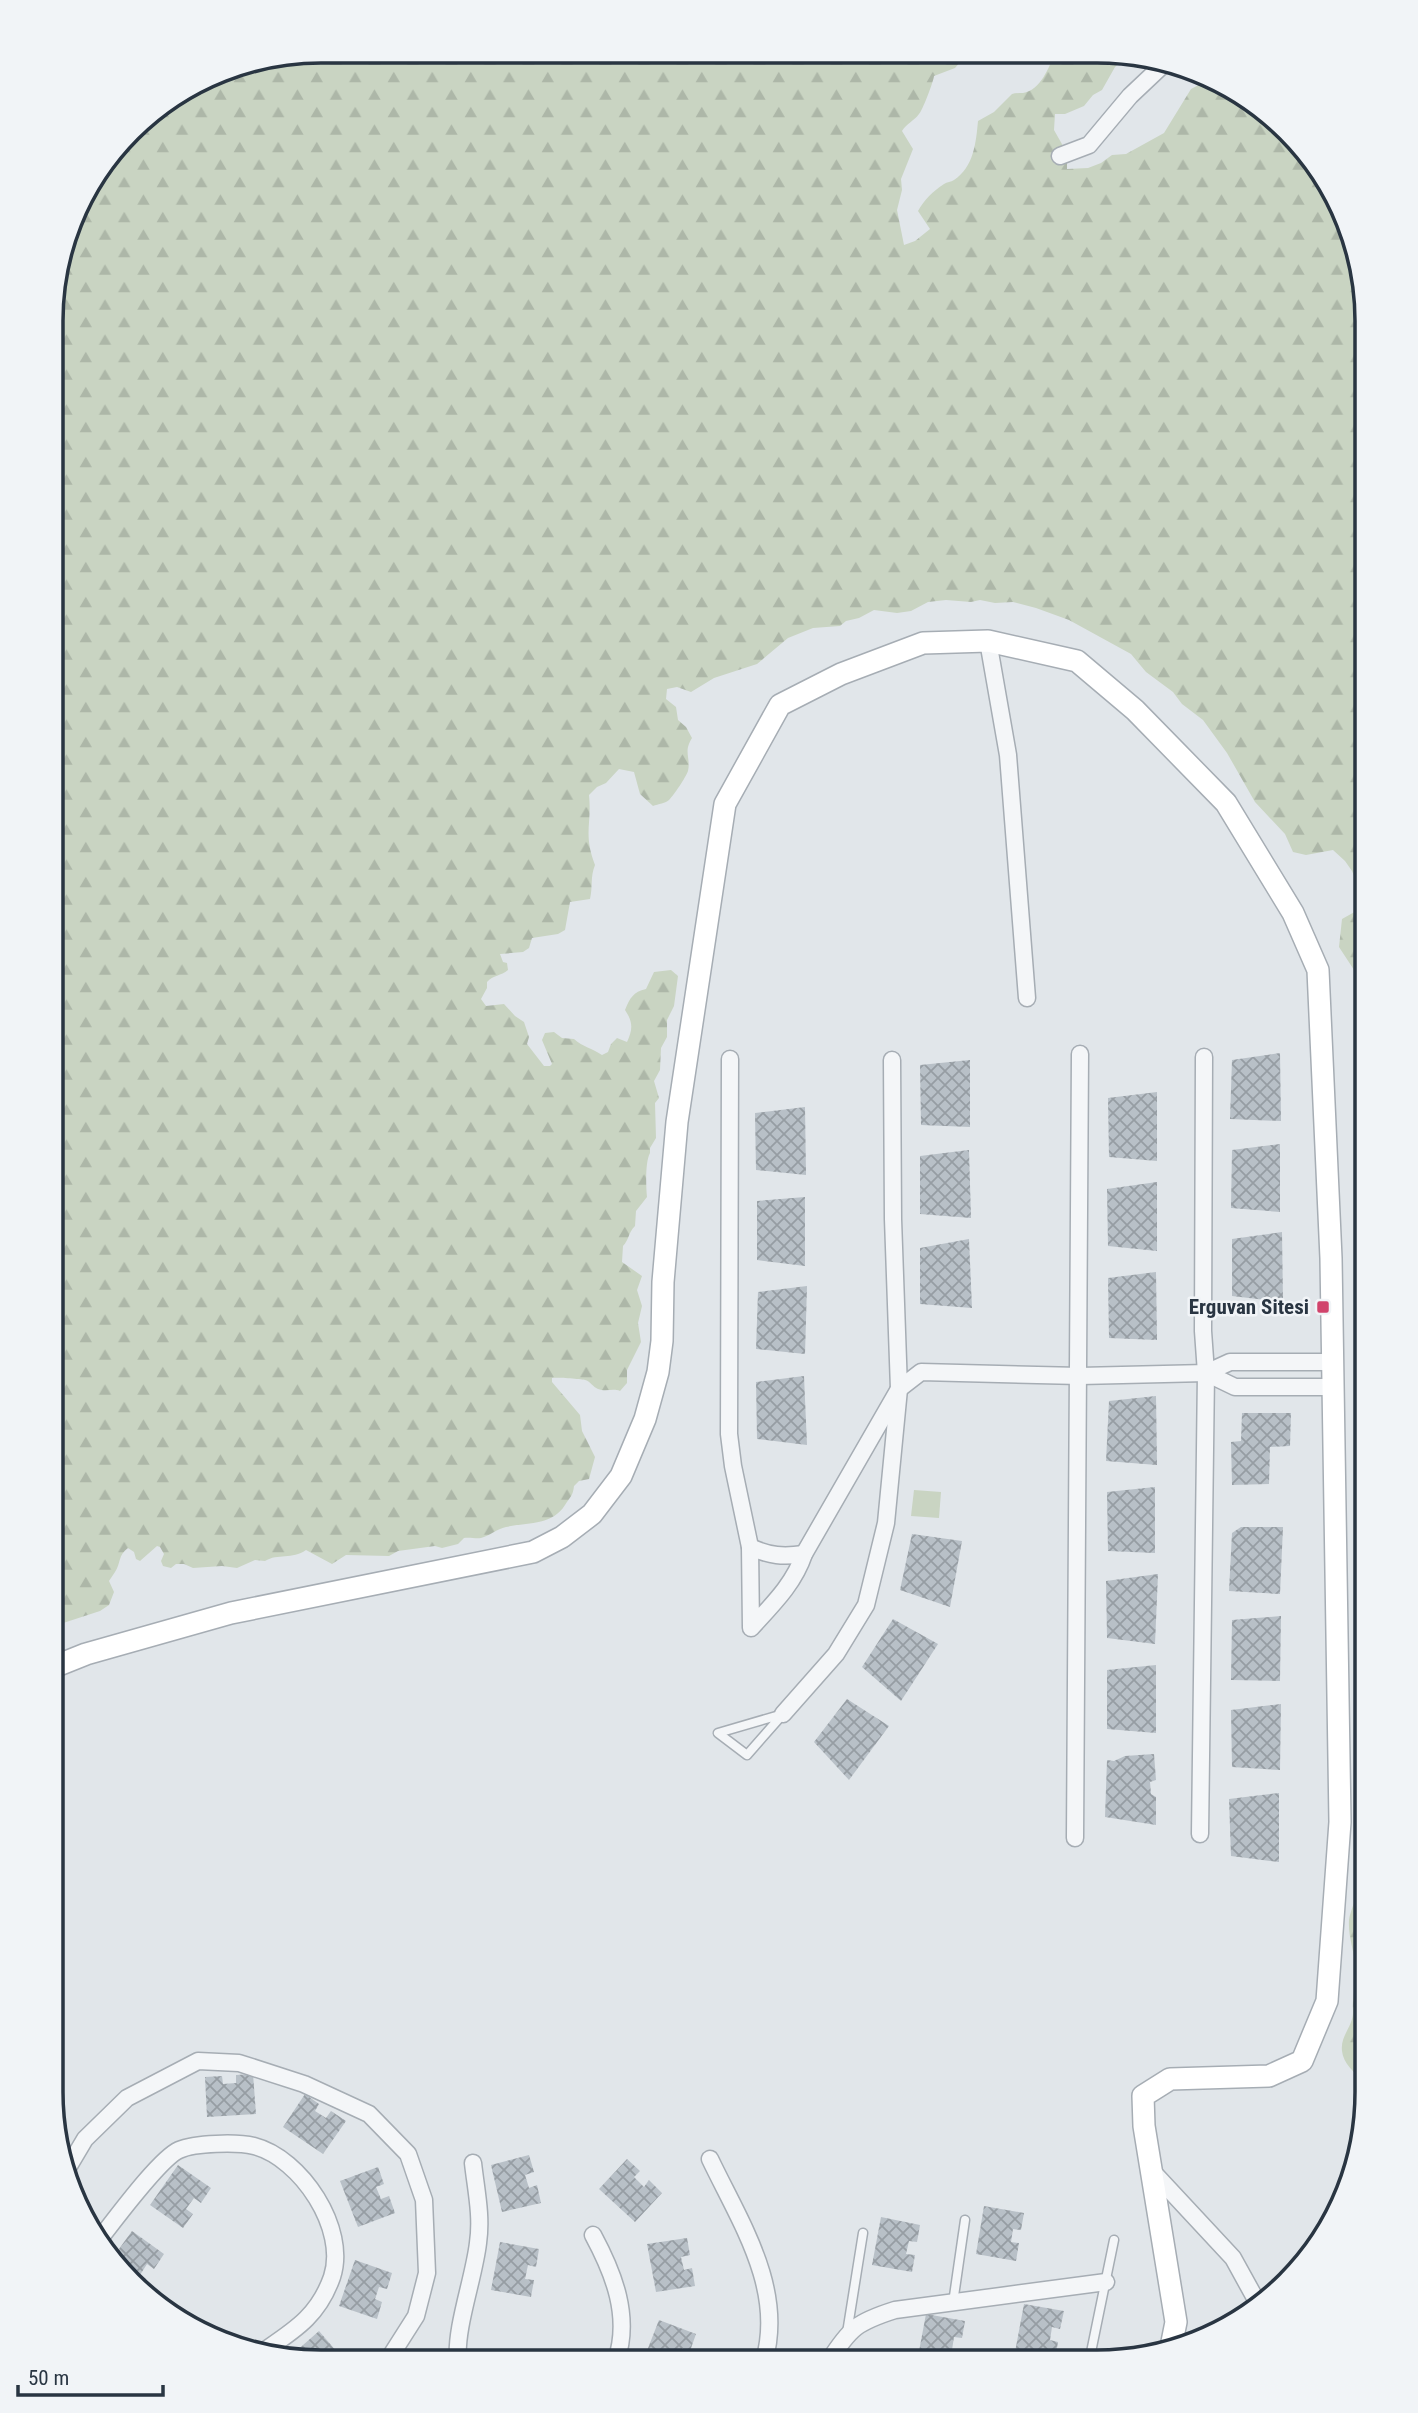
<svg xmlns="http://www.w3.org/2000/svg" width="1418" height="2413" font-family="'Roboto Condensed',sans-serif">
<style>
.green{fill:#c9d4c2}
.forest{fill:url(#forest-firs)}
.building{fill:url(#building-cross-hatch)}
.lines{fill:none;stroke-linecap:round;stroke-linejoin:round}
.lane-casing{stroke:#a6adb4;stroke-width:11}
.street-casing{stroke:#a6adb4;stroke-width:19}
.secondary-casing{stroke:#a6adb4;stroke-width:24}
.lane{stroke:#f4f6f8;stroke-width:8}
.street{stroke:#f4f6f8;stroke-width:16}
.secondary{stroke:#fff;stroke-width:21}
.poi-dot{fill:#d1446c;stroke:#f1f4f7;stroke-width:2.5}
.labels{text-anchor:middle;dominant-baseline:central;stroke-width:5;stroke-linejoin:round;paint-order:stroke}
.poi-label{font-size:21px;font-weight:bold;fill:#293542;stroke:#f1f4f7;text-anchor:end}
.rim{fill:none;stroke:#293542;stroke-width:3.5}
</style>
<defs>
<pattern id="forest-firs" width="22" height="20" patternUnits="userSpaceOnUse" patternTransform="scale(1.75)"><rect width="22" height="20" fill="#c9d4c2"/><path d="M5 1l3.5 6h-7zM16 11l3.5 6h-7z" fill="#adb7a8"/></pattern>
<pattern id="building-cross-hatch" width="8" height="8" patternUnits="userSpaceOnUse" patternTransform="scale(1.75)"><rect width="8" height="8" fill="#b8c0c7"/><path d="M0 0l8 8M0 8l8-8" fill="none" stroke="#969da3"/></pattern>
</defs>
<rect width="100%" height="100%" fill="#e1e6ea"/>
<!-- green -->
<polygon class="green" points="914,1490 941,1492 939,1518 911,1516"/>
<!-- forest -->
<g class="forest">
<path d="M321,51L968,53L955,68L934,76C934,80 922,112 919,114C914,121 907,123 902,131L913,149L901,179L902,190L897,210L904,245L915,241L930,229L918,211C924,200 933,191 944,184C947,182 951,182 954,180C974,167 976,142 978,121L994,112L1012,94C1015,93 1019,93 1023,93C1041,90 1049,67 1055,53H1129L1115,67L1102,90L1093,95L1084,106L1065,114H1055L1054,130L1067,153V169L1088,168L1101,163L1112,155L1126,154L1164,133L1191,89L1212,78L1262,107L1312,157L1347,218L1367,321V894L1358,885L1352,871L1345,861L1333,850L1306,855L1293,852L1285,834L1255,802L1227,753L1203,720L1182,704L1173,692L1146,672L1131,654L1069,620L1036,608L1013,602L995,603L980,600L971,602L946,600L928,602L911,611L897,613L874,610L859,618L846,621L840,626L813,628L788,638L757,664L714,678L691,692L677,687L667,689L666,699L676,707L678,720L686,727L692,738C683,752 691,758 688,771C686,777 674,795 669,800C666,803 658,804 653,806L640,794L634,772L619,769L606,783L597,787L589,795C592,825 583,833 595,865C590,877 593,887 590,899L570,902L565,930L558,934L532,938L529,948L523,952L500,954L503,962L507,963L508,970C501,976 493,975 487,982V988L481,999L486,1006L504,1004L515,1016L524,1022L529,1037L527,1044L544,1066H550L552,1064L542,1040L545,1033L554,1032L562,1038L574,1039C583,1047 592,1048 602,1055L608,1052L611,1044L617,1038L627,1042C633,1029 633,1022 625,1010C630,998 633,992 646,989L654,972L671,970L678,976L674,1006L667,1020V1037L661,1048L660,1070L654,1081L659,1098L655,1103L656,1138L650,1148V1153C645,1162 646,1187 647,1197L636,1211L635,1226C628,1233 629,1240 623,1246L622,1262L642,1276L637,1290L642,1306L638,1323L641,1342L627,1370V1383L620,1391C613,1388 606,1392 598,1389C593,1387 590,1381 585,1380C582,1379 554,1377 552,1378V1382L580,1415L582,1431L595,1457L589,1479L579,1481L574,1486C573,1496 570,1497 565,1505C552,1526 527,1522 506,1527C497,1529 489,1536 481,1538C476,1539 470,1537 464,1538L458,1544L442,1548L435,1546L398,1551L389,1556L346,1555L332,1564L306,1550C292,1560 278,1553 265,1561L255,1560L237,1568L222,1566L193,1568L184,1564H176L171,1568L163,1566L161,1561L164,1554L160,1547L157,1546L140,1561L136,1559L134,1552L128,1548C118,1555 121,1563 115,1572C113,1575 111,1578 109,1581L114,1592L109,1605L100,1611L51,1627L53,286L79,201L143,118L218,71Z"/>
<polygon points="1367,905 1367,1081 1364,1073 1363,1043 1356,1009 1360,1000 1356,973 1339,947 1342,919"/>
<polygon points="1367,1094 1367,1215 1362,1192 1367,1159 1363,1143 1363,1099"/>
<path d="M1367,1223V1294C1361,1272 1362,1246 1367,1223Z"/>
<path d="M1367,1843V2079L1363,2081C1354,2072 1343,2063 1342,2051C1340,2035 1354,2026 1353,2010C1352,1995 1357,1981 1356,1968C1354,1951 1348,1936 1349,1920C1350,1911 1358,1895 1360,1884C1364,1867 1356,1859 1367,1843Z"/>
</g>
<!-- building -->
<g class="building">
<polygon points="1280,1053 1281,1121 1230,1119 1232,1060"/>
<polygon points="970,1060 970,1127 921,1125 920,1065"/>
<polygon points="1157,1092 1157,1161 1109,1157 1108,1098"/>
<polygon points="805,1107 806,1175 756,1170 755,1113"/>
<polygon points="1280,1144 1280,1212 1231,1208 1232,1150"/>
<polygon points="969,1150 971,1218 920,1214 920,1156"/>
<polygon points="1157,1182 1157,1251 1108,1246 1107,1189"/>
<polygon points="805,1197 805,1266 757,1260 757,1201"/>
<polygon points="1282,1232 1283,1302 1232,1296 1232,1239"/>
<polygon points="969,1239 972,1308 920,1304 920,1248"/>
<polygon points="1156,1272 1157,1340 1109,1338 1108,1278"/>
<polygon points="807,1286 805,1354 756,1349 758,1292"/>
<polygon points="804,1376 807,1445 757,1439 756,1382"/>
<polygon points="1156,1396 1157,1465 1106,1461 1109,1401"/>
<polygon points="1242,1413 1291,1413 1290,1446 1270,1447 1269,1484 1232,1485 1231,1442 1241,1441"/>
<polygon points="1155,1487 1155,1553 1108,1551 1107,1492"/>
<polygon points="1241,1527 1283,1527 1280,1594 1229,1591 1232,1533"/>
<polygon points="912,1534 962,1541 950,1607 900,1590"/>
<polygon points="1158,1574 1155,1644 1107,1638 1106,1581"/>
<polygon points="1281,1616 1280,1681 1231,1680 1232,1620"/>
<polygon points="893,1619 938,1644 901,1701 862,1667"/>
<polygon points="1156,1665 1156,1733 1107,1729 1107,1670"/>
<polygon points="847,1699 889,1726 849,1780 814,1742"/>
<polygon points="1281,1704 1280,1770 1232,1767 1231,1710"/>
<polygon points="1154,1754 1156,1780 1150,1782 1151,1794 1156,1797 1156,1825 1105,1817 1107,1760 1114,1761 1125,1756"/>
<polygon points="1279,1793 1279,1862 1231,1856 1229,1799"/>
<polygon points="253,2074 256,2114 207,2117 205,2077 222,2076 223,2084 236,2083 236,2075"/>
<polygon points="305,2094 319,2104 315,2111 326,2118 331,2111 346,2121 323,2154 283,2127"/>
<polygon points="529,2155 534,2172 525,2175 529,2188 537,2185 541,2203 502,2212 491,2165"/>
<polygon points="627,2159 640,2171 634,2177 644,2187 649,2180 662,2193 635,2222 599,2189"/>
<polygon points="178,2165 211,2188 201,2203 194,2198 186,2209 193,2214 183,2228 150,2205"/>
<polygon points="378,2167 384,2184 376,2187 381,2199 389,2196 395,2213 358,2227 340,2181"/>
<polygon points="984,2206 1024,2213 1021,2230 1013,2229 1011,2242 1019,2243 1016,2261 976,2254"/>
<polygon points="881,2217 920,2225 917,2242 909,2241 906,2254 915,2255 912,2272 872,2265"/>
<polygon points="132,2231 164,2254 154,2269 147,2264 140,2275 146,2279 140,2289 111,2260"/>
<polygon points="687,2238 690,2255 681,2257 684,2270 692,2268 695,2286 656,2292 647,2244"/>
<polygon points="500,2242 539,2249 536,2267 528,2265 525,2279 534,2280 531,2297 491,2290"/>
<polygon points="355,2260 392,2273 387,2289 379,2287 375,2299 382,2302 377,2319 339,2306"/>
<polygon points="1024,2304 1064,2311 1060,2329 1052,2327 1050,2340 1058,2342 1055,2359 1015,2352"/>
<polygon points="926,2314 965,2321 962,2338 954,2337 952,2350 960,2351 958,2362 917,2362"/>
<polygon points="659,2320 696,2334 690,2351 682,2348 677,2361 643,2361"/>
<polygon points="319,2331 344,2360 286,2360"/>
<polygon points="839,2355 858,2361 858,2362 837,2362"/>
</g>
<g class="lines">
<defs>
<g id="lane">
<polygon points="783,1714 747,1755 718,1733"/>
<polyline points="953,2303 965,2220"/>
<polyline points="847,2333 863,2233"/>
<polyline points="1089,2362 1114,2240"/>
</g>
<g id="street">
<polyline points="1060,156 1089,145 1130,96 1166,62"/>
<polyline points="988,641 1008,755 1027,998"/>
<path d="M730,1059L729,1434L733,1466L750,1547L751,1628C772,1605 794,1584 804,1554L899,1389L921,1372L1080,1376L1206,1373L1230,1362H1332"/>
<polyline points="1206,1373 1235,1387 1332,1387"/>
<path d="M750,1547C770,1556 783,1557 804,1554"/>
<polyline points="783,1714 836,1654 866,1605 886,1523 899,1389 893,1219 892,1060"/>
<polyline points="1200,1834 1206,1373 1203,1331 1204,1057"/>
<polyline points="1075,1838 1080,1054"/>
<path d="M710,2159C740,2222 785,2289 764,2361"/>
<polyline points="66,2171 85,2139 127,2098 198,2061 239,2063 304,2084 369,2114 408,2154 424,2200 427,2273 416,2316 388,2360"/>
<polyline points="1152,2171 1233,2258 1260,2307"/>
<path d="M593,2235C614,2274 631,2317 616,2361"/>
<path d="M98,2241C114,2221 159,2159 179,2150C195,2143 237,2142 254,2146C301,2158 348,2229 332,2277C318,2317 293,2331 261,2353"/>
<path d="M458,2360C455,2328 474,2278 478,2243C482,2216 476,2190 473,2163"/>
<path d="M829,2361C850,2328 857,2322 895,2310L1106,2282"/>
</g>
<polyline id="secondary" points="51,1668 86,1654 231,1613 533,1552 562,1537 592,1514 621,1476 645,1419 658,1372 662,1341 663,1282 677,1122 725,804 780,705 841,674 923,643 988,641 1077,661 1135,710 1226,803 1293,913 1318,970 1331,1258 1340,1822 1327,2001 1302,2061 1269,2076 1170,2079 1143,2096 1144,2126 1176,2322 1171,2347"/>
</defs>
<!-- lane casing -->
<use href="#lane" class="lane-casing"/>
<!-- street casing -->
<use href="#street" class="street-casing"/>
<!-- secondary casing -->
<use href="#secondary" class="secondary-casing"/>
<!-- lane -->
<use href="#lane" class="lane"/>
<!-- street -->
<use href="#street" class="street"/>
<!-- secondary -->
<use href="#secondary" class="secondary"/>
</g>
<!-- markers -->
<rect class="poi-dot" x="1316" y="1300" width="14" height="14" rx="3.5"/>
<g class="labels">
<!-- poi labels -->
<g class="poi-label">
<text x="1309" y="1307">Erguvan Sitesi</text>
</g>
</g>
<!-- crop -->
<path d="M0 0H1418V2413H0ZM321 63H1097A258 258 0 0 1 1355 321V2092A258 258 0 0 1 1097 2350H321A258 258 0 0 1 63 2092V321A258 258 0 0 1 321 63Z" fill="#f1f4f7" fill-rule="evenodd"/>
<path class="rim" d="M321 63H1097A258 258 0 0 1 1355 321V2092A258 258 0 0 1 1097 2350H321A258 258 0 0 1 63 2092V321A258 258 0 0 1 321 63Z"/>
<!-- scale -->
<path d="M18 2385v10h145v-10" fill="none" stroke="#293542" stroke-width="3.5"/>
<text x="28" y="2385" font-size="21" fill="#293542" stroke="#f1f4f7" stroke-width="5" paint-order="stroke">50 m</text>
</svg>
